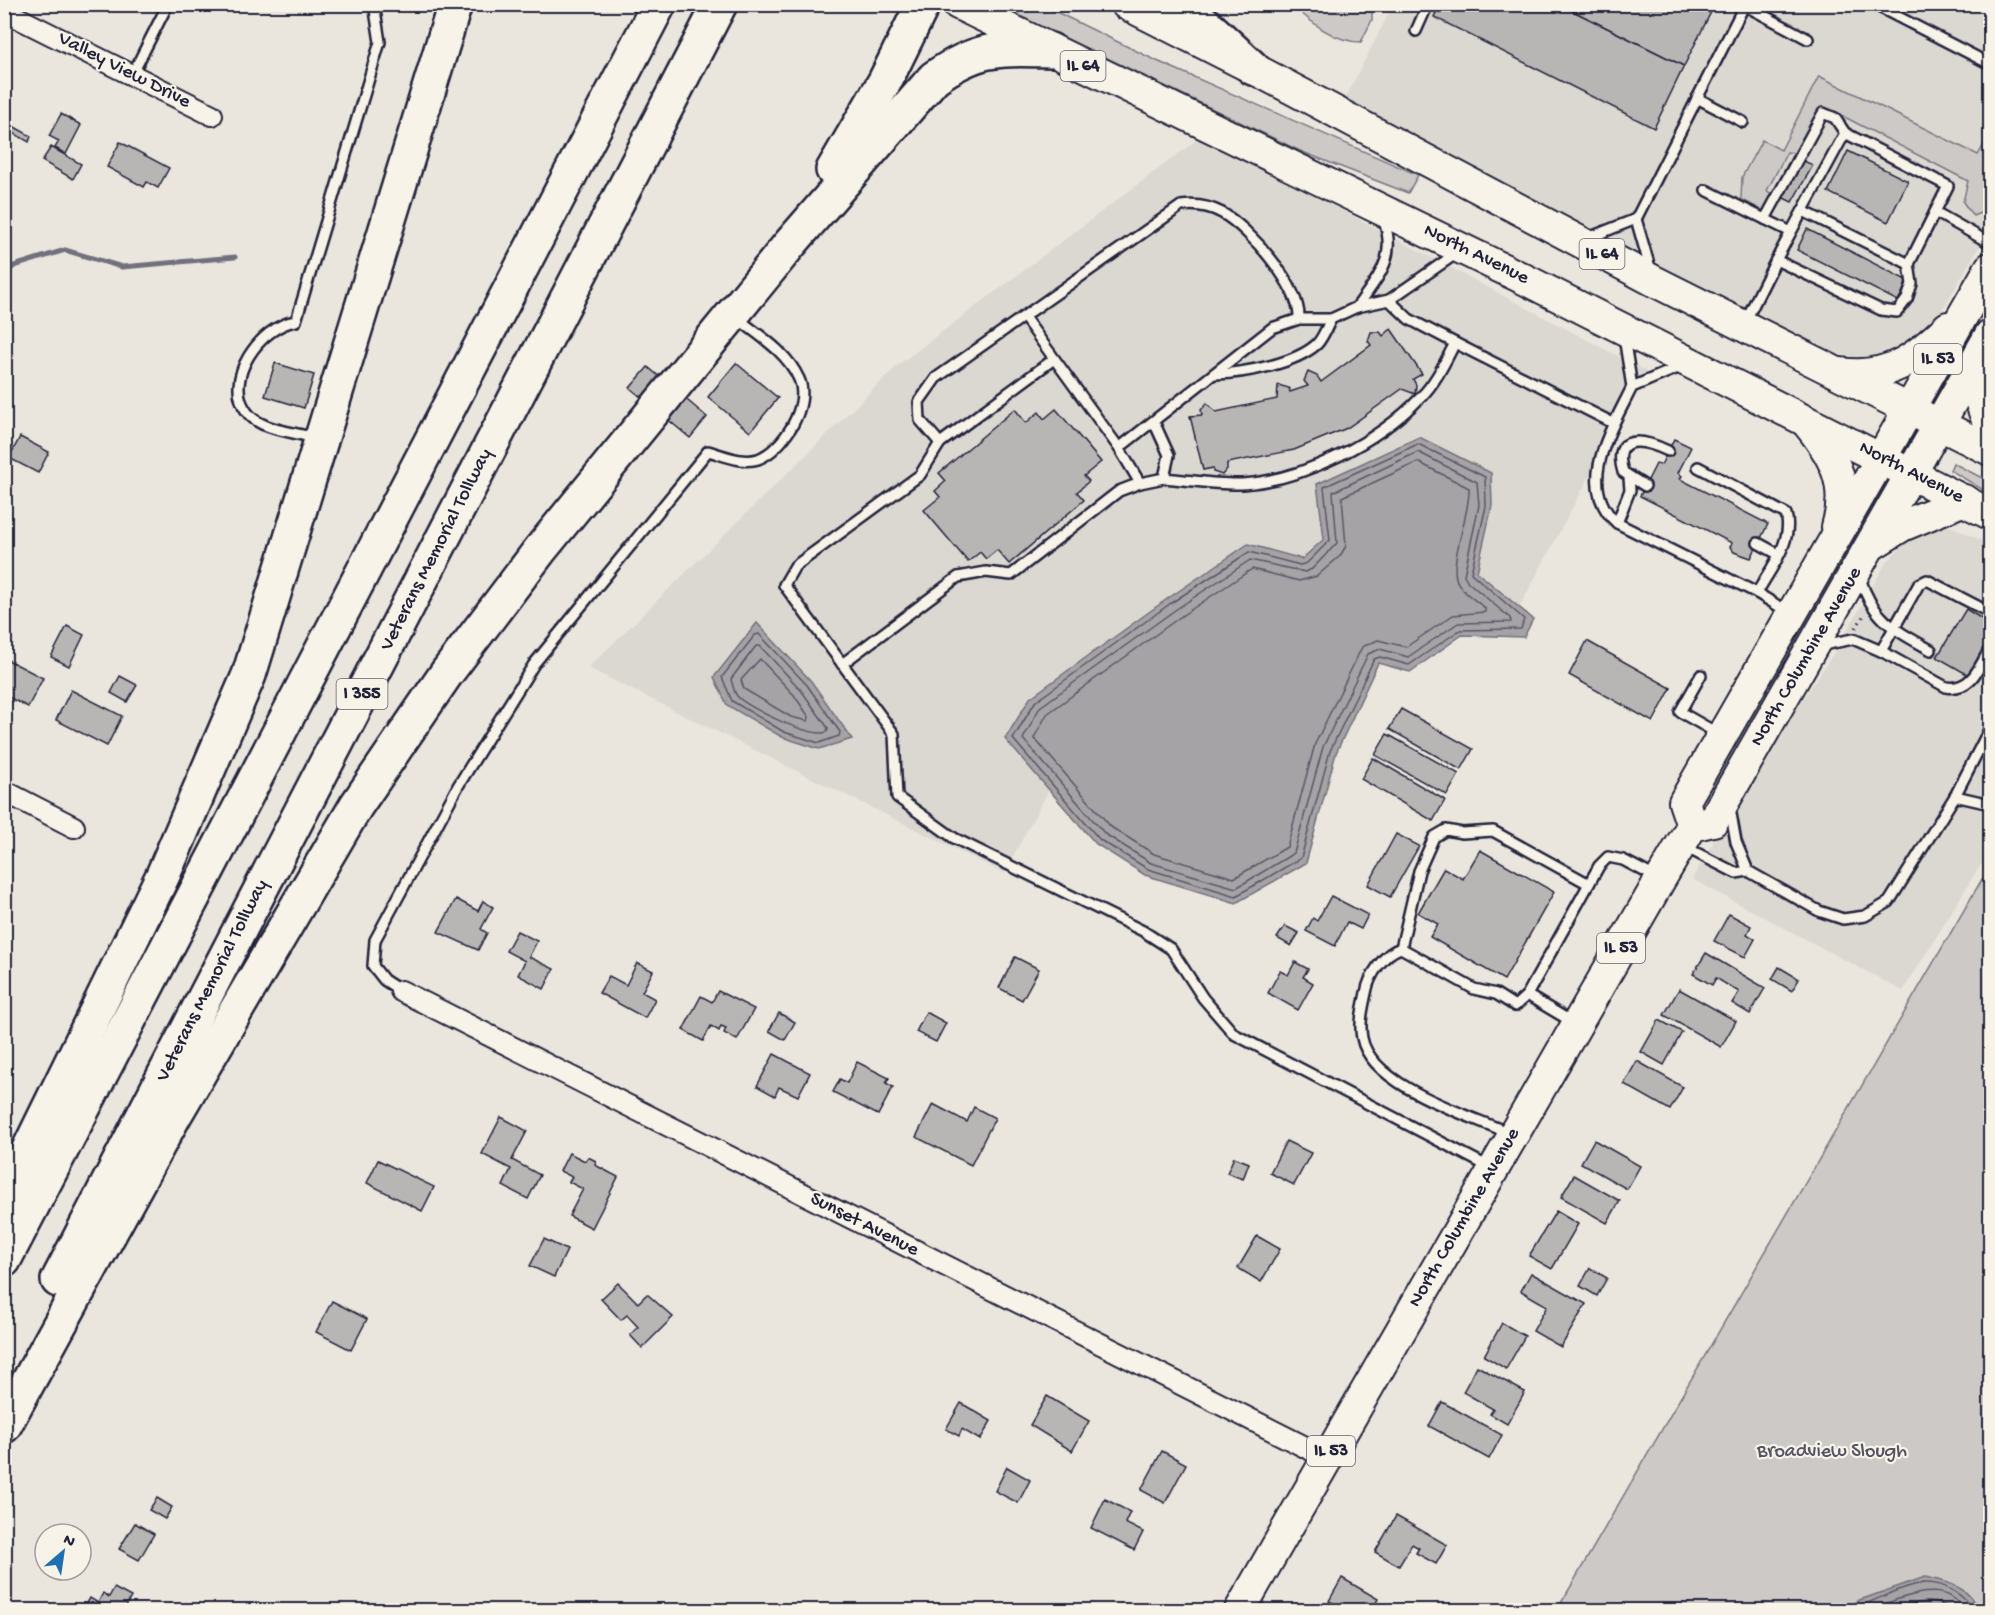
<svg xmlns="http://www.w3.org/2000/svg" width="1995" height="1615" font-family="'Gochi Hand',sans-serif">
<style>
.built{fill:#dbd8d2}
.green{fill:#cdc9c6;stroke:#787680;stroke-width:1.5}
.water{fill:#a6a3a6;stroke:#716f7b;stroke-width:1.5}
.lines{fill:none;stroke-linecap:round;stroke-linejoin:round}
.shore{stroke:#575666;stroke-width:1.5}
.stream{stroke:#716f7b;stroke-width:5}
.building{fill:#b8b6b5;stroke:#22223b;stroke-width:1.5}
.service-casing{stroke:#22223b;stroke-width:14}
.minor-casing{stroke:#22223b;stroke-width:24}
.primary-casing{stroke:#22223b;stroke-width:34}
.motorway-casing{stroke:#22223b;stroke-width:38}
.path{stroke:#22223b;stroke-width:3;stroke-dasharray:1.5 4.5;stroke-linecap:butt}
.service{stroke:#f7f3e8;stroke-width:9}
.minor{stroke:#f7f3e8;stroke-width:20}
.primary{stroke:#f7f3e8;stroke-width:30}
.motorway{stroke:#f7f3e8;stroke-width:33}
.labels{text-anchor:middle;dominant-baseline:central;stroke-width:4.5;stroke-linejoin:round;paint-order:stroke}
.shield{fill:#f7f3e8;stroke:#62616f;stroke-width:1.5}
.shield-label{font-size:18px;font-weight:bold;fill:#22223b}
.street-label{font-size:20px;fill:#22223b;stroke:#f7f3e8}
.park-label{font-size:20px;fill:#555465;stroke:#f7f3e8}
</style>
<rect width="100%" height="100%" fill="#eae6de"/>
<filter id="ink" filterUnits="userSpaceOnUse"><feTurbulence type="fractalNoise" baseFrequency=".0167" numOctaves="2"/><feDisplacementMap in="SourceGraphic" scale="12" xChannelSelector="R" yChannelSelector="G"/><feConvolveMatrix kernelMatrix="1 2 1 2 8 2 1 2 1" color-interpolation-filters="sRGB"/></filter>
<g filter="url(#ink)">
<!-- built -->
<g class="built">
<polygon points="1393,5 1990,5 1990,228 1943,309 1915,345 1879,363 1830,352 1343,103"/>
<polygon points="1202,136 1646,371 1513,619 1065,760 1004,873 588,668 898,365"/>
<polygon points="1941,522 1990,544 1990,869 1981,864 1903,991 1692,879 1747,784 1837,648 1886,563 1915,532"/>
</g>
<!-- green -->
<g class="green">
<polygon points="997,5 1042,5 1157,61 1418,175 1408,193 1300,151"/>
<path d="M1292,5H1372V20L1361,42C1334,42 1311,22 1292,5Z"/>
<polygon points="1819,76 1978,155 1986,141 1990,144 1990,209 1973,216 1963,202 1968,181 1835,112 1819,111 1796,153 1787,152 1767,191 1774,195 1765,212 1741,199 1742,177 1762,140 1781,150"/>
<polygon points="1953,463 1990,482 1990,494 1950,470"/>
<polygon points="1982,879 1990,884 1990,1610 1557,1610"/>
</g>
<!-- water -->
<g class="water">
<polygon points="1419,437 1491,473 1492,506 1477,572 1533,619 1524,637 1462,635 1410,672 1378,663 1336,753 1306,863 1236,903 1145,875 1096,844 1005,739 1030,698 1167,599 1248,544 1302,559 1324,539 1317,484"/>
<polygon points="757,623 811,681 852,739 819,749 782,737 727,705 714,677"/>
<path d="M1925,1577C1947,1582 1971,1587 1977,1610H1845L1857,1601Z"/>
</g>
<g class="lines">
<!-- shore -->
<g class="shore">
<polygon points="1418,444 1485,477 1486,506 1471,573 1524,619 1521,629 1460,630 1409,665 1380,657 1374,659 1330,751 1301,858 1236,896 1148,869 1100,840 1013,739 1035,702 1171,603 1249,552 1300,565 1307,563 1330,540 1324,487"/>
<polygon points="1418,452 1477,482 1479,505 1464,575 1468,582 1510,618 1511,622 1458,623 1408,657 1380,649 1368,654 1323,747 1294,853 1236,888 1151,863 1105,834 1023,739 1040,707 1175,610 1250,560 1305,572 1312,569 1337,543 1333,492"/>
<path d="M1418,462L1469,488C1471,513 1447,564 1458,583C1463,593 1476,601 1485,608V612L1453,615L1406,647L1378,640L1362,647L1315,744L1287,847L1234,878L1154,854L1111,827L1034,738L1047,714L1180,617L1252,569L1299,581L1317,576L1340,556L1346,546L1342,497Z"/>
<polygon points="759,634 807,685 840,732 839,736 819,743 784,732 732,701 722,677 755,635"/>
<path d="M756,646H760L801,690L828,728L827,732C811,738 749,709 737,696C734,692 732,683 731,679Z"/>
<polygon points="760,659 794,695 809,717 808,721 791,717 744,689 741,680"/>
<path d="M1855,1610L1861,1606C1880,1598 1903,1586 1924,1583C1941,1582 1966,1594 1971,1610"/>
<path d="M1869,1610C1894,1601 1946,1575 1963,1610"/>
<path d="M1895,1610C1915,1603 1933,1596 1952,1610"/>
</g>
<!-- stream -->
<polyline class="stream" points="4,276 14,266 65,250 122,267 235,257"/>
</g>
<!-- building -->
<g class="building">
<polygon points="1440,4 1559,4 1684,66 1654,128 1434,17"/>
<polygon points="1559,4 1715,4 1684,66"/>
<polygon points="61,114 81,125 66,154 55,148 59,141 49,136"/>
<polygon points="11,125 31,136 29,142 8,130"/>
<polygon points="120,142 169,168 158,188 147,182 144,187 107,167"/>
<polygon points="51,147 81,164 73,179 42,161"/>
<polygon points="1848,151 1908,181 1888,222 1828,192"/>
<polygon points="1792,156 1813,165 1792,202 1773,193"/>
<polygon points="1807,229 1908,281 1898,301 1797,250"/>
<polygon points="1391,329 1422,374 1413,379 1416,385 1415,394 1402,389 1347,428 1294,450 1227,463 1227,469 1222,475 1213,472 1213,468 1203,470 1190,416 1202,415 1201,410 1207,403 1216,412 1277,399 1278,385 1289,388 1290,392 1308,386 1304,381 1308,372 1317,376 1321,382 1371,345 1368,341 1371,332 1380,332 1383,336"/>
<polygon points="275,363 314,375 304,408 265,396"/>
<polygon points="736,363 778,398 750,432 708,397"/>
<polygon points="648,367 707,417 690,438 630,388"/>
<polygon points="1015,409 1026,423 1039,412 1044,419 1056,409 1101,462 1084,476 1089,481 1077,492 1084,500 1009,564 997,550 986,559 980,552 968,562 924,510 940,497 935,491 946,481 939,473"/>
<polygon points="20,437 49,452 38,473 9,458"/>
<polygon points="1674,439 1691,447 1678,473 1682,476 1680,479 1768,524 1751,558 1734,552 1730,547 1732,543 1640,496 1656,464 1661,465"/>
<polygon points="1966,609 1990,624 1990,641 1970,676 1937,657"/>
<polygon points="67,626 84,635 69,666 51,657"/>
<polygon points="1587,641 1671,688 1653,722 1569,675"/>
<polygon points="4,658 43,678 28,707 4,695"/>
<polygon points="120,676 137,685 127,702 111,693"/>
<polygon points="71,690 122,716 107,746 56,720"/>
<polygon points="1401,709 1473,749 1461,770 1389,729"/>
<polygon points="1387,734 1459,774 1447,795 1375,755"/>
<polygon points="1373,758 1445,800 1433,821 1361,779"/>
<polygon points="1396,834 1419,846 1390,897 1368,885"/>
<polygon points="1480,850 1554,892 1504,980 1430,937 1438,924 1418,913 1444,868 1463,879"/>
<polygon points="1331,896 1368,915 1361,929 1347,922 1335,946 1306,931 1313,918 1317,921"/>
<polygon points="456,899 478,911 483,901 493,907 481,929 487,933 478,950 438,932"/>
<polygon points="1729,914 1751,926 1747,934 1755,939 1745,957 1714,941"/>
<polygon points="1285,926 1299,933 1291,946 1277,938"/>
<polygon points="517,931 537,941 529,957 554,969 544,989 518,975 525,961 506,951"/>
<polygon points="1706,953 1765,988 1750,1014 1732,1003 1739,992 1716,978 1712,985 1693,974"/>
<polygon points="1015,957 1039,969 1022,1000 999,988"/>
<polygon points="1295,962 1308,969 1303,977 1313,983 1298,1010 1268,993 1280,971 1288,975"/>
<polygon points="637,963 653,971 642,992 655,999 645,1018 599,993 609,976 626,985"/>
<polygon points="1779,967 1799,979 1792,991 1772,979"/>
<polygon points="1679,989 1736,1021 1721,1047 1664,1015"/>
<polygon points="718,991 754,1009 737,1040 724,1033 726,1028 721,1026 719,1031 711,1026 703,1041 683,1030 701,996 712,1002"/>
<polygon points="926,1012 946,1023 936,1042 916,1032"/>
<polygon points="779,1013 795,1022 785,1040 769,1031"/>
<polygon points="1659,1020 1682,1032 1664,1065 1641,1052"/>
<polygon points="774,1054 810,1073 798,1096 779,1087 775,1096 757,1086"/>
<polygon points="1637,1061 1683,1087 1670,1110 1624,1084"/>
<polygon points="857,1062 889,1078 886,1083 893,1087 878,1115 833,1092 840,1079 847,1083"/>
<polygon points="933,1104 967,1122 974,1107 995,1118 971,1165 916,1137"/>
<polygon points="501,1117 527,1131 512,1160 540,1175 528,1199 503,1186 511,1169 482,1154"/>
<polygon points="1594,1140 1640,1166 1627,1189 1581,1163"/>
<polygon points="1286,1141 1311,1153 1294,1185 1270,1173"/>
<polygon points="569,1153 585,1161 588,1157 596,1161 595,1165 618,1177 592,1228 569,1216 583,1189 569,1182 572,1177 560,1171"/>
<polygon points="1234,1157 1249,1163 1243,1179 1227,1173"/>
<polygon points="378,1160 434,1187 422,1211 367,1183"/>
<polygon points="1574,1175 1620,1201 1607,1223 1561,1197"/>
<polygon points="1556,1211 1578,1224 1552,1269 1529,1256"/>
<polygon points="1257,1236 1280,1249 1261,1282 1238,1268"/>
<polygon points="544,1239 567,1250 554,1277 530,1266"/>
<polygon points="1590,1268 1607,1278 1597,1296 1580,1286"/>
<polygon points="1531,1273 1586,1304 1561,1347 1533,1331 1547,1306 1521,1291"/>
<polygon points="618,1283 638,1303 647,1294 673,1317 642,1348 630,1335 638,1327 627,1315 621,1320 601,1299"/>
<polygon points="332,1301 367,1319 351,1350 316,1332"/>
<polygon points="1502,1323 1525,1336 1506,1369 1484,1356"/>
<polygon points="1477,1366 1525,1392 1507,1424 1490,1414 1493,1409 1463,1392"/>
<polygon points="1047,1396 1089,1421 1072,1451 1030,1425"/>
<polygon points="1442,1402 1502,1435 1489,1459 1429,1426"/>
<polygon points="961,1403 991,1421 980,1440 962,1429 959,1436 946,1429"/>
<polygon points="1162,1451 1186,1464 1165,1503 1141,1490"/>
<polygon points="1007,1467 1030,1480 1018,1503 995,1491"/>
<polygon points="157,1498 172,1507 165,1519 149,1510"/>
<polygon points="1105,1499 1130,1512 1125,1523 1143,1532 1134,1550 1091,1528"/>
<polygon points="1396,1516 1447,1545 1436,1564 1416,1553 1419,1548 1412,1544 1399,1566 1375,1552"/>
<polygon points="135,1523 154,1534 139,1560 119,1549"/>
<polygon points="1342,1578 1378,1599 1372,1610 1346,1610 1329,1601"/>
<polygon points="114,1588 131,1597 124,1610 83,1610 90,1598 98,1603 103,1593 109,1597"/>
</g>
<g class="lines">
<defs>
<g id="service">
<polyline points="1873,4 1990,64"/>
<polyline points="1744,5 1808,39"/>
<polyline points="1416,31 1428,4"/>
<polyline points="132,75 168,4"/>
<polyline points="1697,98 1743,122"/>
<polyline points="1706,190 1791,232 1845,133 1948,186 1909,264 1912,284 1907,299 1897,312 1881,310 1776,260 1791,232"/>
<polyline points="1803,211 1909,264"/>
<polyline points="1935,212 1990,243"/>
<polyline points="1636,219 1651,271"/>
<polyline points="1765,219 1823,113 1835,118 1845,133"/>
<polyline points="1588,238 1636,219 1745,4"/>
<polyline points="1389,300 1409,319 1455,343"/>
<path d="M1357,307C1379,275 1398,258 1383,218"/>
<polyline points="1024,317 1119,448 1140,483 1164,478 1169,455 1154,422"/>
<polyline points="1745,322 1776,260"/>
<polyline points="1624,337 1632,387 1680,367"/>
<polyline points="1054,359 940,443 920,475 795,566 784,585 894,734 897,797 954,838 1143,931 1171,949 1203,998 1234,1034 1491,1168"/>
<path d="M1216,374C1245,373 1295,364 1317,344C1323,338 1327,327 1331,319"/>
<path d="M1632,387C1613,427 1574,485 1617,523L1757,593L1788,612"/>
<path d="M315,430L306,436C288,431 259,429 247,412C222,380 260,326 296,321L380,42L374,4"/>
<path d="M940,443L920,420L919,402L936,378L1181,206C1195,204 1209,206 1222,213C1249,228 1301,287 1299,319"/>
<polyline points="1119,448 1272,328 1299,319 1331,319 1357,307 1389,300 1457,253"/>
<path d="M1698,467L1786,514C1794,541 1770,569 1757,593"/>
<path d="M1164,478C1189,480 1217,485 1242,484C1304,480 1378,442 1421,397C1436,382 1445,362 1455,343L1613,423"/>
<path d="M1645,486L1623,472C1611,432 1645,440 1668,451"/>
<polyline points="1617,523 1630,490 1629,478"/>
<polyline points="1758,543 1778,554"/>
<path d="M1860,578C1873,620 1895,630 1931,650"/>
<path d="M1823,645L1853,639L1881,651L1946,687C1971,691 1979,668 1990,648"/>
<polyline points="1881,651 1919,584 1927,580 1983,609 1990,607"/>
<polyline points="842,664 958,577 986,572 1011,575 1119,491 1140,483"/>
<polyline points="1701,675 1680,712 1717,733"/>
<polyline points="1955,796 1990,728"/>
<polyline points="1730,808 1736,842 1748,871 1819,911 1843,919 1865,916 1889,902 1955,796 1990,804"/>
<polyline points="1685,847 1736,873 1748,871"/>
<polyline points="1401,948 1419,871 1434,837 1446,830 1462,833 1493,831 1589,884"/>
<path d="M401,991L384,980L373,966L375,940L458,786L534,664L708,451C723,455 742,464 758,459C783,450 811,405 799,379C787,352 760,336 737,318"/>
<polyline points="1527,995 1574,1023"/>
<path d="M1509,1133C1468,1115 1371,1086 1362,1038C1359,1023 1363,1007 1366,993C1369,975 1384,953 1401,948L1474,989L1496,994L1515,1006L1527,995L1599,866L1608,857L1623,860L1657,878"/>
</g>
<g id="minor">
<polyline points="4,11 212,115"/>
<polyline points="4,791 74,827"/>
<polyline points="401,991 1327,1458"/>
</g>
<g id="primary">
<polyline points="958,4 1526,280 1990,514"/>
<polyline points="1126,4 1264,74 1654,281 1990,450"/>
<polyline points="1981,356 1979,397 1990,429"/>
<path d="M1841,373C1888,380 1916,358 1948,327"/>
<path d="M1808,424C1834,456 1850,485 1837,527"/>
<polyline points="1873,544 1902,526 1964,500"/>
<polyline points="1692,826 1684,802 1990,268"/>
<polyline points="1240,1610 1660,880 1692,826 1713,821 1990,335"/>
</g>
<g id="motorway">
<polyline points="1172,4 1200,19 1253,68"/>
<polyline points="833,170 885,81 923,4"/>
<polyline points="4,1200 163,875 249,675 455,4"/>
<polyline points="4,1260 659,4"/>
<polyline points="58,1280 720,4"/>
<path d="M4,1426L173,1118L356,806L446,674L540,550L790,244L934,78C978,47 998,49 1050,50"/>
</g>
</defs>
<!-- service casing -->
<use href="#service" class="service-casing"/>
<!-- minor casing -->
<use href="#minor" class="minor-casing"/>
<!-- primary casing -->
<use href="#primary" class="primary-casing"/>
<!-- motorway casing -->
<use href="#motorway" class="motorway-casing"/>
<!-- path -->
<polyline class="path" points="1856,628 1864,615"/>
<!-- service -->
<use href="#service" class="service"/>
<!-- minor -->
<use href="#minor" class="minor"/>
<!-- primary -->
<use href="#primary" class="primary"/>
<!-- motorway -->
<use href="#motorway" class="motorway"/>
</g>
</g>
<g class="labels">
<!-- shield labels -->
<g class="shield">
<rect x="1060.5" y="51" width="45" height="30" rx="4.5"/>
<rect x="1579.5" y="239" width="45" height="30" rx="4.5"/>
<rect x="1914" y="344" width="48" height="30" rx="4.5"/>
<rect x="336.5" y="679" width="51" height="30" rx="4.5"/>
<rect x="1597" y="933" width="48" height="30" rx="4.5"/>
<rect x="1307" y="1436" width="48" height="30" rx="4.5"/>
</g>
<g class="shield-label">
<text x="1083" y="66">IL 64</text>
<text x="1602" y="254">IL 64</text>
<text x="1938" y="359">IL 53</text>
<text x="362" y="694">I 355</text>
<text x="1621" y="948">IL 53</text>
<text x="1331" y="1451">IL 53</text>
</g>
<!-- street labels -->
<g class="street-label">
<text transform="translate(124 71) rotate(27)">Valley View Drive</text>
<text transform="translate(1476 255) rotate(26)">North Avenue</text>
<text transform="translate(1911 473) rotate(27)">North Avenue</text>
<text transform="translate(437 550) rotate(-63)">Veterans Memorial Tollway</text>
<text transform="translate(1807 657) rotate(-60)">North Columbine Avenue</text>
<text transform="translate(213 981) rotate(-63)">Veterans Memorial Tollway</text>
<text transform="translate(1465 1218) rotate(-60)">North Columbine Avenue</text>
<text transform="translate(864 1225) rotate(27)">Sunset Avenue</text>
</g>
<!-- park labels -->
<g class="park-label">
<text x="1832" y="1452">Broadview Slough</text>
</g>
</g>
<!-- margin -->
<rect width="1995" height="1615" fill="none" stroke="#f7f3e8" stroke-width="24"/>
<rect x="12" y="12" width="1971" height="1591" fill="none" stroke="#22223b" stroke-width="2" filter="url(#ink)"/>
<!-- north arrow -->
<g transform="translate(63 1552) rotate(29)"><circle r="28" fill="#f7f3e8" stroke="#a29fa3" stroke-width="1.5"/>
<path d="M0-4.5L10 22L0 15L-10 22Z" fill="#1f6fb2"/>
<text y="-9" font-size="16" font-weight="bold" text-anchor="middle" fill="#22223b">N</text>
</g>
</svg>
